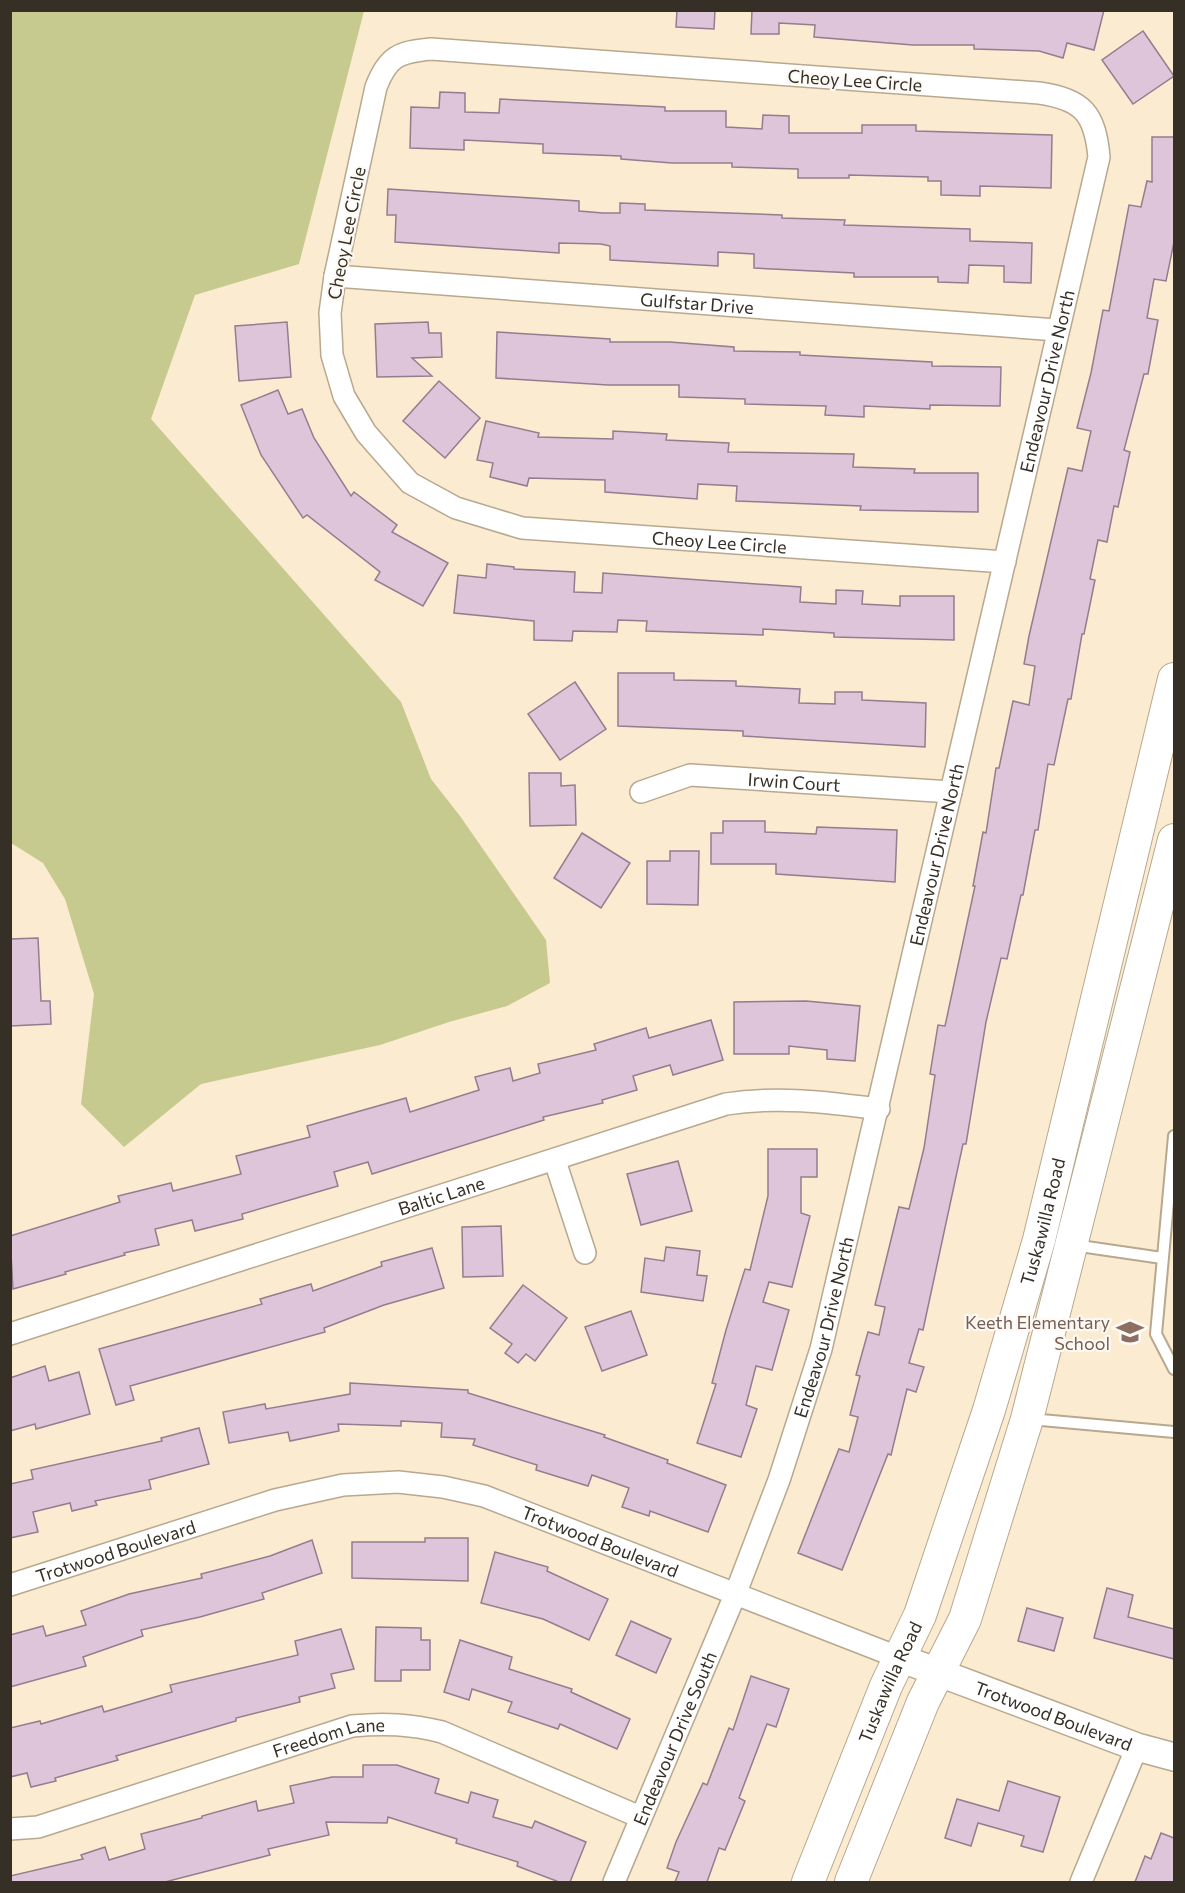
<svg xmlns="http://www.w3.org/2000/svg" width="1185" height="1893" font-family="Commissioner,sans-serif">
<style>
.green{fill:#c7ca8e}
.building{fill:#dec5d9;stroke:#947d8f;stroke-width:1.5}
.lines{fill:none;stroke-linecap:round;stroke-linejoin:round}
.service-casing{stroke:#b7a88f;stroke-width:14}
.minor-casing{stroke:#b7a88f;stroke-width:24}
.tertiary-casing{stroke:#b7a88f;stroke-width:30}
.secondary-casing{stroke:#b7a88f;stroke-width:34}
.service{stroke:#fff;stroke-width:10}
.minor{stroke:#fff;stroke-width:21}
.tertiary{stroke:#fff;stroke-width:27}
.secondary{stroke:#fff;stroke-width:32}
.labels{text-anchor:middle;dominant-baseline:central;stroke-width:4.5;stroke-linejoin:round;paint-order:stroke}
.street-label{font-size:18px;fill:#362f25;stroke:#fdfaf5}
.education-label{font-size:18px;fill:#785e54;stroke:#fdfaf5;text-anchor:end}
</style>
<rect width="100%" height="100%" fill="#fbebd0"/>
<!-- green -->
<polygon class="green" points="11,10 364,11 299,264 195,295 151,419 401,702 431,779 460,816 546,940 550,983 507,1006 449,1022 380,1045 201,1084 124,1147 81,1104 94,994 65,899 43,863 11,843"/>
<!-- building -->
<g class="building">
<polygon points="677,10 715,10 714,29 676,27"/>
<polygon points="752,10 1104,10 1094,50 1067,43 1063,58 1039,51 974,49 974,45 913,45 814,37 815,25 779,23 779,34 751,34"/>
<polygon points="1143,31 1174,76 1133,104 1102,60"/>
<polygon points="440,92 465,93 465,112 499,113 500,99 665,107 665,111 726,111 726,127 762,129 763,115 789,116 789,133 862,133 862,125 916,125 916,131 1052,135 1051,188 980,186 980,196 941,195 941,181 928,181 928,177 849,175 849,178 798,178 798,169 732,167 732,163 672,163 621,159 621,156 543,153 543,144 464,140 464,150 410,148 411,107 439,108"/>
<polygon points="1152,137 1174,137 1174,242 1166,281 1154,279 1147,318 1158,320 1148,374 1144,374 1124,450 1130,452 1118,507 1114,506 1107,542 1098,540 1090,579 1095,580 1084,634 1082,634 1071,699 1068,699 1054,765 1048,764 1038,830 1035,830 1023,895 1021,895 1007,959 1001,958 986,1022 966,1144 963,1144 923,1330 919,1329 909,1363 924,1367 916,1392 907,1389 891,1455 888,1454 842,1570 798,1553 839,1449 849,1452 858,1417 850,1415 860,1376 856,1375 868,1332 879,1335 885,1307 875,1305 899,1207 909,1209 924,1148 935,1075 930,1074 938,1025 945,1026 975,886 973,886 983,832 986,833 996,768 999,768 1013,701 1029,705 1035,666 1024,664 1029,636 1068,468 1082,471 1091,431 1077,428 1091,373 1103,310 1109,311 1129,205 1141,207 1147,181 1152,182"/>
<polygon points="388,189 579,201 579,211 603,213 620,213 620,203 645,204 645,210 782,215 782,218 845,220 844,225 970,229 970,241 1032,243 1031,283 1004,282 1004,266 969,265 968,283 938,282 938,277 854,277 854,273 754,268 754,254 718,252 718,266 610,260 610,246 601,244 559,243 559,253 395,242 396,215 387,215"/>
<polygon points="287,322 291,377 239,381 235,326"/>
<polygon points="428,322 429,333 441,333 442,357 412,358 432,376 377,377 375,324"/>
<polygon points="497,332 610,339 610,342 670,342 734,347 734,351 800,352 800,355 932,362 932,366 1001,367 1000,406 930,405 930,409 864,406 864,417 825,415 826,406 745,404 745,399 679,397 679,385 608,385 496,378"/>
<polygon points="439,381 480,418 445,458 403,421"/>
<polygon points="278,390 288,414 302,409 314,438 351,496 354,492 397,525 392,532 448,563 423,606 375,580 380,572 307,515 303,518 261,455 241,405"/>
<polygon points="486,421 539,433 538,437 613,439 613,431 667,434 666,440 729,443 728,452 854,454 853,467 915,469 914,473 978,473 978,512 860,510 861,506 736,501 737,486 698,484 697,499 605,492 605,480 529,478 527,486 490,477 493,463 477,460"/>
<polygon points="487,564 514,567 514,569 575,572 574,592 602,593 603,573 801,587 800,602 836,604 836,590 863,591 862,604 900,606 900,596 954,596 954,640 834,637 834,633 763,629 763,635 646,631 647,621 618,620 617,632 573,631 572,641 534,640 534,621 454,613 458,575 486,578"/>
<polygon points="618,673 674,673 674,680 736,681 736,686 800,689 799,703 835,704 835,692 862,692 862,700 926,703 925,747 743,736 743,731 618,726"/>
<polygon points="575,682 606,729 560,760 528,714"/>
<polygon points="529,773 561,773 561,786 575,785 576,825 530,826"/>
<polygon points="723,821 765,821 765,832 816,834 817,827 897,830 895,882 776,874 776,864 711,864 711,833 723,833"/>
<polygon points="582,833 630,863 601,908 554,878"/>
<polygon points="670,851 699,851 698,905 647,904 647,861 670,861"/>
<polygon points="38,938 41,1001 50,1001 51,1024 10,1026 10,939"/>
<polygon points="806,1001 860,1006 855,1061 827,1059 827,1050 789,1046 789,1054 734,1054 734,1002"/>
<polygon points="711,1020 723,1060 673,1075 670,1065 633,1076 637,1090 602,1100 603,1103 543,1117 544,1120 372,1174 368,1162 334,1172 338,1186 242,1214 243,1219 195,1231 192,1220 155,1229 159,1245 124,1253 125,1255 65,1272 66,1274 13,1289 10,1236 120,1202 118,1196 171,1183 173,1191 241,1174 236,1156 310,1137 307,1126 406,1098 410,1112 479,1090 475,1077 510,1068 513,1081 540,1073 538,1064 596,1050 594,1044 646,1028 649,1038"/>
<polygon points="768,1149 817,1149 817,1177 801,1177 801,1213 810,1216 792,1287 769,1282 763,1302 789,1310 772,1370 756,1366 746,1405 757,1409 741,1457 697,1443 716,1384 712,1383 726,1330 745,1269 750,1270 768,1196"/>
<polygon points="678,1161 692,1211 641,1225 627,1174"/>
<polygon points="501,1226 503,1276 463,1277 462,1227"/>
<polygon points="666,1247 700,1251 697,1275 707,1276 703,1301 641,1292 645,1258 664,1261"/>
<polygon points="432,1248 444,1288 384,1305 324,1328 325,1332 130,1386 134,1400 116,1405 99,1349 262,1304 260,1299 311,1284 313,1291 382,1266 381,1262"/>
<polygon points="523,1285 567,1318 535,1361 526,1354 518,1363 505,1353 512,1344 490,1328"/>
<polygon points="631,1311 647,1355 602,1371 585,1327"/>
<polygon points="45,1366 49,1381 79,1372 90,1414 36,1429 35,1424 10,1431 10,1378"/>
<polygon points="350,1383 468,1390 468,1393 605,1435 604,1437 668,1460 667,1463 726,1485 708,1532 650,1511 649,1516 622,1507 629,1488 592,1475 588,1486 536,1470 537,1465 473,1445 475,1439 441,1437 442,1423 401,1421 401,1426 338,1424 339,1431 290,1441 288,1432 229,1443 223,1412 265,1404 266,1409 350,1394"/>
<polygon points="199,1428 209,1464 149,1480 151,1489 95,1501 97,1505 72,1511 70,1503 33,1512 38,1532 10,1538 10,1484 33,1479 31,1470 162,1441 161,1438"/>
<polygon points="425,1538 468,1538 468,1581 352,1578 352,1542 425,1542"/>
<polygon points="312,1540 322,1573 262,1593 264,1599 200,1617 141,1630 143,1636 83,1657 86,1666 10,1687 10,1635 43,1626 46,1636 86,1625 81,1611 129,1594 202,1578 201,1574 270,1556"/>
<polygon points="495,1552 548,1567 547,1571 608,1599 589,1640 543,1619 481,1603"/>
<polygon points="1107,1588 1133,1595 1128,1617 1174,1629 1174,1659 1094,1638"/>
<polygon points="1027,1608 1063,1618 1054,1651 1018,1641"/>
<polygon points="631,1621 671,1639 656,1673 616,1655"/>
<polygon points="376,1627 421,1628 421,1640 430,1640 430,1670 401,1670 401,1681 375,1681"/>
<polygon points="341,1629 354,1669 331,1674 335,1688 299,1697 300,1702 236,1718 236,1721 116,1756 118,1760 55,1778 56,1781 31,1787 27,1773 10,1777 10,1728 40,1721 41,1724 102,1706 104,1712 172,1692 170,1685 298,1655 295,1641"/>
<polygon points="460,1640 512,1657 509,1669 572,1689 571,1692 630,1719 617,1749 560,1724 558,1729 508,1712 512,1702 472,1689 469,1700 444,1692"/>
<polygon points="751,1676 789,1689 776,1727 767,1724 739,1798 745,1801 725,1850 719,1848 707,1882 675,1882 679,1872 667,1868 676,1842 703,1783 707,1785 729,1728 733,1730"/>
<polygon points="363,1765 397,1765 439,1779 435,1793 468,1803 471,1792 498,1800 493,1817 532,1828 535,1821 586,1842 570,1882 559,1882 517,1866 518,1862 456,1843 457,1839 388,1817 387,1823 326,1822 329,1835 268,1849 270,1855 165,1882 10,1882 10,1876 83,1859 81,1855 105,1847 109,1860 145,1849 141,1834 202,1818 202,1816 256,1801 258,1811 294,1803 290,1786 332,1777 363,1777"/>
<polygon points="1008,1781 1060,1797 1043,1852 1021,1846 1024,1836 978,1823 971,1846 945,1838 957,1799 999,1811"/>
<polygon points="1161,1833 1174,1838 1174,1882 1135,1882 1145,1856 1151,1859"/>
</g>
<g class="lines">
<defs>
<g id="service">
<polyline points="1174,1136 1156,1334 1174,1369"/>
<polyline points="1073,1245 1162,1258"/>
<polyline points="1030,1419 1174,1432"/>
</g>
<g id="minor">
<path id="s1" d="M335,276L1057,330"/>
<path id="s2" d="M641,792L690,775L951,792"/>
<polyline points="555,1161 585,1253"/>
<path id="s3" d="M10,1334L726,1104C778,1096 826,1102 879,1109"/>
<path id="s4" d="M10,1585L275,1500L343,1485L398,1482L443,1487L484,1496L900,1658"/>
<path id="s5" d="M10,1829L38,1827L352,1726C384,1723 410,1724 442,1732L640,1817"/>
<path id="s6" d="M614,1882L735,1595L779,1480L821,1349L1099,157C1095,114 1083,99 1039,93L431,49C399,52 388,56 376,87L335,276L330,313L332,355L344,396L366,433L410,483L456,508L522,528L1005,562"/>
<polyline points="1081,1882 1137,1747"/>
</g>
<g id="tertiary">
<path id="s7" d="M900,1658L1137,1747L1174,1757"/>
</g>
<g id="secondary">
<path id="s8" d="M808,1882L886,1686L920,1615L989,1410L1039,1240L1174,679"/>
<polyline points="851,1882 923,1702 965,1619 1027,1419 1174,840"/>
</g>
</defs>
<!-- service casing -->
<use href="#service" class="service-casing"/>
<!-- minor casing -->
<use href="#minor" class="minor-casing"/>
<!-- tertiary casing -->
<use href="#tertiary" class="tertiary-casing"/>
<!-- secondary casing -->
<use href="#secondary" class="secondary-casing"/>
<!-- service -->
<use href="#service" class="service"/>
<!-- minor -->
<use href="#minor" class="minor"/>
<!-- tertiary -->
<use href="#tertiary" class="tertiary"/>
<!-- secondary -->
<use href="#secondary" class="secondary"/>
</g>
<!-- icons -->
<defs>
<symbol id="school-bare" viewBox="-9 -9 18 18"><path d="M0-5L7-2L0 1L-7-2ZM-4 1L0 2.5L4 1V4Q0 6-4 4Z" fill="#8d6e63" stroke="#fdfaf5" stroke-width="2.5" paint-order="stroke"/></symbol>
</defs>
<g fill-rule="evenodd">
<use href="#school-bare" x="1111" y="1313" width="38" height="38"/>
</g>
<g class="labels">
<!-- street labels -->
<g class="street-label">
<text transform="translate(855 80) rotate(4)">Cheoy Lee Circle</text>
<text transform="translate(346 233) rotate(-79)">Cheoy Lee Circle</text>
<text stroke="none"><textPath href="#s1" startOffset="363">Gulfstar Drive</textPath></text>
<text stroke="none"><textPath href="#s6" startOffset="1566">Endeavour Drive North</textPath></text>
<text stroke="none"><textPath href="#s6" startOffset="3321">Cheoy Lee Circle</textPath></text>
<text stroke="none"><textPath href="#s2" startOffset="156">Irwin Court</textPath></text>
<text stroke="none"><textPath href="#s6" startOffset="1080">Endeavour Drive North</textPath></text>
<text stroke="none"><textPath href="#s3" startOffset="453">Baltic Lane</textPath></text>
<text stroke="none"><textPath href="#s8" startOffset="702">Tuskawilla Road</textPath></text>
<text stroke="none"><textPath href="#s6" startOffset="594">Endeavour Drive North</textPath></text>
<text stroke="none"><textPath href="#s4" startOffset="615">Trotwood Boulevard</textPath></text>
<text stroke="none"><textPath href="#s4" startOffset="111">Trotwood Boulevard</textPath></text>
<text stroke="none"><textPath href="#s8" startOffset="216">Tuskawilla Road</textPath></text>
<text stroke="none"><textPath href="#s7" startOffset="164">Trotwood Boulevard</textPath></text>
<text stroke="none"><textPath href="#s6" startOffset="156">Endeavour Drive South</textPath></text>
<text stroke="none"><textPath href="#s5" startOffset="333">Freedom Lane</textPath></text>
</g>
<!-- education labels -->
<g class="education-label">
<text x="1110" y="1322">Keeth Elementary<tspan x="1110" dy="21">School</tspan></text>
</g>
</g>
<!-- border -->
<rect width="1185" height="1893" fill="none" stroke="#362f25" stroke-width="24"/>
</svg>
